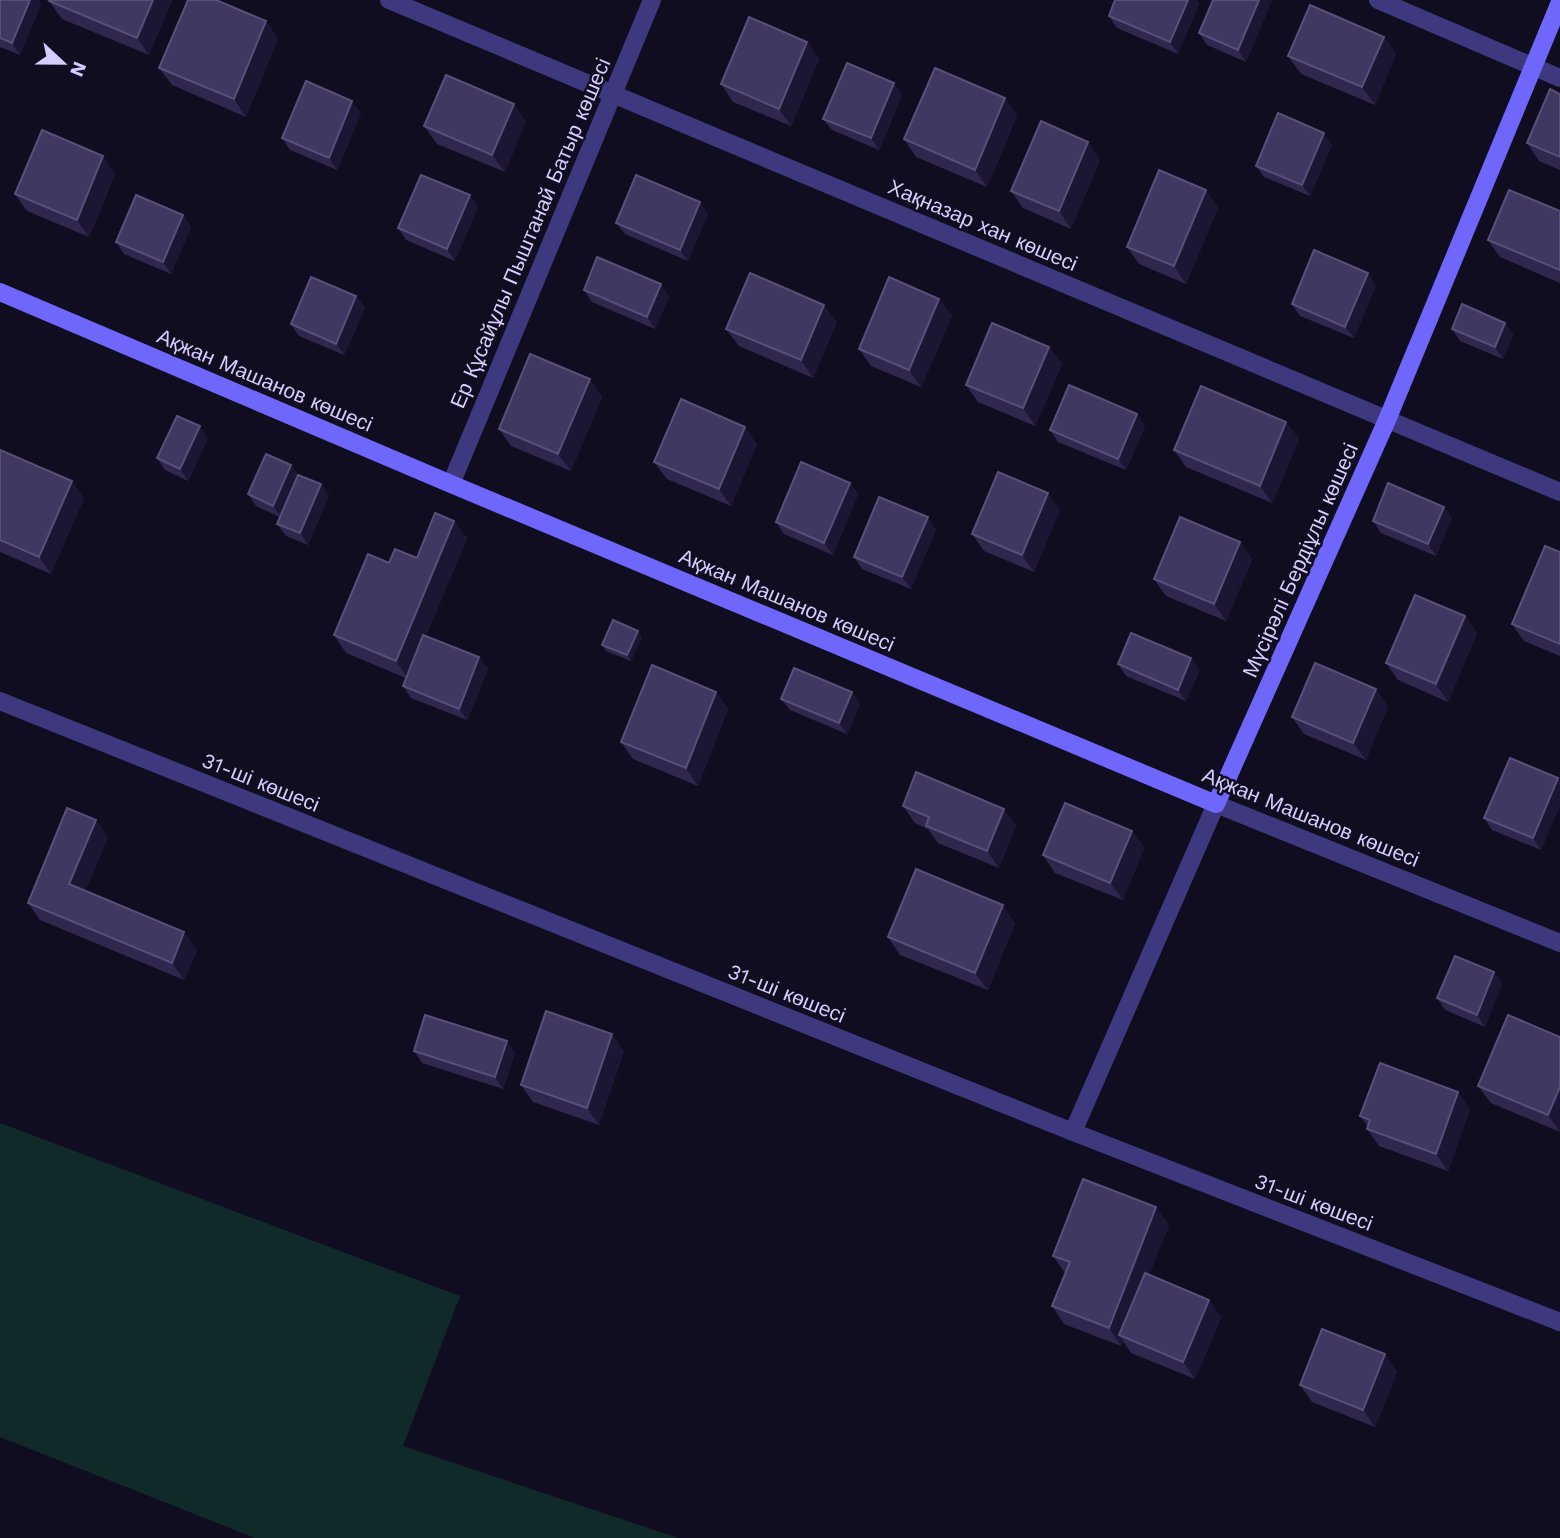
<svg xmlns="http://www.w3.org/2000/svg" width="1560" height="1538" font-family="'Work Sans',sans-serif">
<style>
.green{fill:#102a2a}
.lines{fill:none;stroke-linecap:round;stroke-linejoin:round}
.street{stroke:#3e397e;stroke-width:18}
.secondary{stroke:#6f66fc;stroke-width:18}
.wall{fill:#2f274e}
.shaded-wall{fill:#1c1534}
.building{fill:#413861;stroke:#58507a;stroke-width:2}
.labels{text-anchor:middle;dominant-baseline:central;stroke-width:5;stroke-linejoin:round;paint-order:stroke}
.street-label{font-size:21px;fill:#d4cdfe;stroke:#110d20}
</style>
<rect width="100%" height="100%" fill="#110d20"/>
<!-- green -->
<polygon class="green" points="0,1123 460,1296 403,1446 678,1538 255,1538 0,1437"/>
<g class="lines">
<!-- street -->
<g class="street">
<polyline points="389,0 1560,492"/>
<polyline points="1378,0 1560,78"/>
<polyline points="451,484 652,0"/>
<polyline points="0,701 1073,1132 1560,1322"/>
<polyline points="1073,1132 1216,804 1560,943"/>
</g>
<!-- secondary -->
<polyline class="secondary" points="0,292 451,484 1216,804 1387,420 1560,2"/>
</g>
<!-- wall -->
<g class="wall">
<polygon points="0,0 38,0 41,4 20,55 0,47"/>
<polygon points="172,0 149,55 62,19 49,1"/>
<polygon points="1115,0 1196,0 1199,4 1178,54 1117,28 1109,16"/>
<polygon points="1272,0 1246,62 1207,45 1199,33"/>
<polygon points="1384,37 1396,54 1375,105 1301,74 1288,56"/>
<polygon points="278,38 246,117 172,85 159,68"/>
<polygon points="807,42 819,59 791,126 733,102 721,84"/>
<polygon points="894,83 902,95 879,150 832,130 823,119"/>
<polygon points="1560,94 1560,170 1539,161 1527,143"/>
<polygon points="1005,98 1017,115 987,187 916,157 904,139"/>
<polygon points="361,113 337,170 290,150 282,138"/>
<polygon points="526,121 505,172 437,144 424,126"/>
<polygon points="1332,145 1310,196 1264,177 1256,166"/>
<polygon points="1100,159 1071,229 1023,208 1011,191"/>
<polygon points="115,174 89,237 27,211 15,194"/>
<polygon points="1206,190 1218,208 1186,284 1139,264 1127,247"/>
<polygon points="470,195 478,207 455,261 406,240 398,228"/>
<polygon points="1560,211 1560,283 1500,257 1488,240"/>
<polygon points="708,214 688,261 625,234 616,223"/>
<polygon points="183,215 191,227 171,274 124,254 116,242"/>
<polygon points="1376,285 1354,338 1300,316 1292,304"/>
<polygon points="584,290 669,296 655,329 592,302"/>
<polygon points="356,296 365,308 344,355 299,336 291,324"/>
<polygon points="939,299 952,316 921,387 871,366 859,349"/>
<polygon points="837,322 813,378 739,346 726,329"/>
<polygon points="1505,323 1513,334 1503,359 1460,341 1452,329"/>
<polygon points="1049,347 1062,364 1035,426 978,402 966,385"/>
<polygon points="590,379 602,397 571,471 511,446 499,429"/>
<polygon points="1286,422 1299,439 1272,503 1186,467 1174,450"/>
<polygon points="1145,426 1126,470 1058,442 1050,430"/>
<polygon points="208,438 188,481 165,470 157,458"/>
<polygon points="757,444 731,506 667,479 654,462"/>
<polygon points="0,450 84,498 51,574 0,552"/>
<polygon points="291,465 298,475 321,484 329,495 308,545 286,536 277,524 280,517 256,506 248,494"/>
<polygon points="850,483 858,494 833,555 784,534 776,522"/>
<polygon points="1444,507 1452,518 1436,556 1381,533 1373,521"/>
<polygon points="1060,510 1034,572 984,551 972,534"/>
<polygon points="454,521 467,538 426,636 479,657 488,669 467,720 411,698 403,686 406,678 346,653 334,635 389,563 417,558"/>
<polygon points="936,529 911,589 862,569 854,557"/>
<polygon points="1240,542 1252,559 1226,621 1166,596 1154,579"/>
<polygon points="1560,552 1560,656 1524,641 1512,624"/>
<polygon points="1465,616 1477,633 1448,702 1398,680 1386,663"/>
<polygon points="642,637 631,661 606,651 602,645"/>
<polygon points="1118,664 1200,670 1186,701 1126,676"/>
<polygon points="716,692 728,709 698,786 633,759 621,742"/>
<polygon points="852,692 860,704 847,734 790,710 781,699"/>
<polygon points="1388,706 1366,760 1304,734 1292,717"/>
<polygon points="1558,778 1560,781 1560,805 1541,850 1492,830 1484,818"/>
<polygon points="903,806 1004,809 1016,826 999,868 938,843 928,829 915,823"/>
<polygon points="1132,831 1144,848 1123,900 1055,873 1043,855"/>
<polygon points="108,837 85,891 197,950 184,980 40,920 28,903"/>
<polygon points="1015,923 988,990 900,955 888,937"/>
<polygon points="1494,972 1502,984 1485,1027 1445,1010 1437,998"/>
<polygon points="1560,1037 1560,1132 1491,1103 1478,1086"/>
<polygon points="507,1041 515,1053 503,1089 422,1063 414,1051"/>
<polygon points="624,1051 599,1125 533,1102 521,1085"/>
<polygon points="1470,1109 1448,1171 1379,1146 1367,1129 1368,1127 1360,1116"/>
<polygon points="1169,1225 1149,1275 1209,1300 1221,1317 1195,1379 1131,1353 1123,1341 1121,1346 1064,1324 1052,1306 1065,1273 1053,1256"/>
<polygon points="1385,1354 1397,1372 1375,1427 1312,1402 1300,1385"/>
</g>
<!-- shaded-wall -->
<g class="shaded-wall">
<polygon points="30,0 38,0 41,4 20,55 12,43"/>
<polygon points="153,0 172,0 149,55 137,38"/>
<polygon points="1188,0 1196,0 1199,4 1178,54 1170,42"/>
<polygon points="1259,0 1272,0 1246,62 1238,50"/>
<polygon points="266,21 278,38 246,117 234,99"/>
<polygon points="1384,37 1396,54 1375,105 1362,87"/>
<polygon points="807,42 819,59 791,126 779,109"/>
<polygon points="894,83 902,95 879,150 871,138"/>
<polygon points="1005,98 1017,115 987,187 975,170"/>
<polygon points="352,101 361,113 337,170 329,158"/>
<polygon points="514,104 526,121 505,172 492,155"/>
<polygon points="1324,133 1332,145 1310,196 1302,185"/>
<polygon points="1088,142 1100,159 1071,229 1059,211"/>
<polygon points="103,156 115,174 89,237 77,220"/>
<polygon points="1206,190 1218,208 1186,284 1174,266"/>
<polygon points="470,195 478,207 455,261 447,249"/>
<polygon points="700,202 708,214 688,261 680,250"/>
<polygon points="183,215 191,227 171,274 163,262"/>
<polygon points="1368,273 1376,285 1354,338 1345,327"/>
<polygon points="661,284 669,296 655,329 647,317"/>
<polygon points="356,296 365,308 344,355 336,344"/>
<polygon points="939,299 952,316 921,387 909,370"/>
<polygon points="824,305 837,322 813,378 801,360"/>
<polygon points="1505,323 1513,334 1503,359 1495,347"/>
<polygon points="1049,347 1062,364 1035,426 1023,408"/>
<polygon points="590,379 602,397 571,471 558,454"/>
<polygon points="1137,414 1145,426 1126,470 1118,459"/>
<polygon points="1286,422 1299,439 1272,503 1260,486"/>
<polygon points="200,426 208,438 188,481 180,469"/>
<polygon points="745,427 757,444 731,506 719,489"/>
<polygon points="291,465 300,477 281,517 273,506"/>
<polygon points="72,481 84,498 51,574 39,557"/>
<polygon points="850,483 858,494 833,555 824,543"/>
<polygon points="321,484 329,495 308,545 300,533"/>
<polygon points="1048,493 1060,510 1034,572 1022,555"/>
<polygon points="1444,507 1452,518 1436,556 1428,544"/>
<polygon points="928,517 936,529 911,589 902,577"/>
<polygon points="454,521 467,538 408,679 396,661"/>
<polygon points="1240,542 1252,559 1226,621 1214,604"/>
<polygon points="1465,616 1477,633 1448,702 1436,684"/>
<polygon points="638,631 642,637 631,661 627,655"/>
<polygon points="479,657 488,669 467,720 459,709"/>
<polygon points="1191,658 1200,670 1186,701 1178,690"/>
<polygon points="1376,689 1388,706 1366,760 1353,743"/>
<polygon points="716,692 728,709 698,786 686,768"/>
<polygon points="852,692 860,704 847,734 839,723"/>
<polygon points="1558,778 1560,781 1560,805 1541,850 1533,838"/>
<polygon points="1004,809 1016,826 999,868 987,851"/>
<polygon points="96,820 108,837 81,902 69,884"/>
<polygon points="1132,831 1144,848 1123,900 1110,883"/>
<polygon points="1003,905 1015,923 988,990 975,973"/>
<polygon points="184,932 197,950 184,980 172,963"/>
<polygon points="1494,972 1502,984 1485,1027 1477,1015"/>
<polygon points="612,1034 624,1051 599,1125 587,1108"/>
<polygon points="507,1041 515,1053 503,1089 495,1077"/>
<polygon points="1560,1087 1560,1132 1548,1115"/>
<polygon points="1458,1092 1470,1109 1448,1171 1436,1154"/>
<polygon points="1156,1207 1169,1225 1124,1338 1119,1335 1123,1341 1121,1346 1109,1328"/>
<polygon points="1209,1300 1221,1317 1195,1379 1183,1362"/>
<polygon points="1385,1354 1397,1372 1375,1427 1363,1410"/>
</g>
<!-- building -->
<g class="building">
<polygon points="0,0 30,0 12,43 0,38"/>
<polygon points="50,0 153,0 137,38 49,1"/>
<polygon points="188,0 216,0 266,21 234,99 159,68"/>
<polygon points="1115,0 1188,0 1170,42 1109,16"/>
<polygon points="1213,0 1259,0 1238,50 1199,33"/>
<polygon points="1310,5 1384,37 1362,87 1288,56"/>
<polygon points="749,17 807,42 779,109 721,84"/>
<polygon points="847,63 894,83 871,138 823,119"/>
<polygon points="935,68 1005,98 975,170 904,139"/>
<polygon points="446,75 514,104 492,155 424,126"/>
<polygon points="306,81 352,101 329,158 282,138"/>
<polygon points="1550,89 1560,94 1560,157 1527,143"/>
<polygon points="1278,113 1324,133 1302,185 1256,166"/>
<polygon points="1041,121 1088,142 1059,211 1011,191"/>
<polygon points="42,130 103,156 77,220 15,194"/>
<polygon points="1159,170 1206,190 1174,266 1127,247"/>
<polygon points="421,175 470,195 447,249 398,228"/>
<polygon points="636,175 700,202 680,250 616,223"/>
<polygon points="1509,190 1560,211 1560,270 1488,240"/>
<polygon points="136,195 183,215 163,262 116,242"/>
<polygon points="1314,250 1368,273 1345,327 1292,304"/>
<polygon points="597,257 661,284 647,317 584,290"/>
<polygon points="750,273 824,305 801,360 726,329"/>
<polygon points="311,277 356,296 336,344 291,324"/>
<polygon points="889,277 939,299 909,370 859,349"/>
<polygon points="1462,304 1505,323 1495,347 1452,329"/>
<polygon points="992,323 1049,347 1023,408 966,385"/>
<polygon points="530,354 590,379 558,454 499,429"/>
<polygon points="1069,385 1137,414 1118,459 1050,430"/>
<polygon points="1201,386 1286,422 1260,486 1174,450"/>
<polygon points="681,399 745,427 719,489 654,462"/>
<polygon points="177,416 200,426 180,469 157,458"/>
<polygon points="0,450 72,481 39,557 0,540"/>
<polygon points="266,454 291,465 273,506 248,494"/>
<polygon points="801,462 850,483 824,543 776,522"/>
<polygon points="998,472 1048,493 1022,555 972,534"/>
<polygon points="298,475 321,484 300,533 277,524"/>
<polygon points="1388,483 1444,507 1428,544 1373,521"/>
<polygon points="879,497 928,517 902,577 854,557"/>
<polygon points="435,513 454,521 396,661 334,635 368,554 389,563 395,549 417,558"/>
<polygon points="1180,517 1240,542 1214,604 1154,579"/>
<polygon points="1545,546 1560,552 1560,644 1512,624"/>
<polygon points="1415,595 1465,616 1436,684 1386,663"/>
<polygon points="613,620 638,631 627,655 602,645"/>
<polygon points="1131,633 1191,658 1178,690 1118,664"/>
<polygon points="423,635 479,657 459,709 403,686"/>
<polygon points="1315,663 1376,689 1353,743 1292,717"/>
<polygon points="652,665 716,692 686,768 621,742"/>
<polygon points="794,668 852,692 839,723 781,699"/>
<polygon points="1510,758 1558,778 1533,838 1484,818"/>
<polygon points="916,772 1004,809 987,851 926,826 929,817 903,806"/>
<polygon points="1065,803 1132,831 1110,883 1043,855"/>
<polygon points="67,808 96,820 69,884 184,932 172,963 28,903"/>
<polygon points="916,869 1003,905 975,973 888,937"/>
<polygon points="1455,956 1494,972 1477,1015 1437,998"/>
<polygon points="546,1011 612,1034 587,1108 521,1085"/>
<polygon points="425,1015 507,1041 495,1077 414,1051"/>
<polygon points="1508,1015 1560,1037 1560,1087 1548,1115 1478,1086"/>
<polygon points="1380,1063 1458,1092 1436,1154 1367,1129 1370,1120 1360,1116"/>
<polygon points="1083,1179 1156,1207 1109,1328 1052,1306 1070,1262 1053,1256"/>
<polygon points="1145,1273 1209,1300 1183,1362 1119,1335"/>
<polygon points="1322,1329 1385,1354 1363,1410 1300,1385"/>
</g>
<g class="labels">
<!-- street labels -->
<g class="street-label">
<text transform="translate(983 225) rotate(23)">Хақназар хан көшесі</text>
<text transform="translate(530 233) rotate(-67)">Ер Құсайұлы Пыштанай Батыр көшесі</text>
<text transform="translate(265 380) rotate(23)">Ақжан Машанов көшесі</text>
<text transform="translate(1300 560) rotate(-66)">Мүсірәлі Бердіұлы көшесі</text>
<text transform="translate(787 600) rotate(23)">Ақжан Машанов көшесі</text>
<text transform="translate(261 782) rotate(22)">31-ші көшесі</text>
<text transform="translate(1311 817) rotate(22)">Ақжан Машанов көшесі</text>
<text transform="translate(787 993) rotate(22)">31-ші көшесі</text>
<text transform="translate(1314 1202) rotate(21)">31-ші көшесі</text>
</g>
</g>
<!-- north arrow -->
<g transform="translate(63 63) rotate(112)" stroke="#110d20" stroke-width="5" paint-order="stroke">
<path d="M0-5L12 26L0 18L-12 26Z" fill="#d4cdfe"/>
<text y="-10" font-size="19" font-weight="bold" text-anchor="middle" fill="#d4cdfe">N</text>
</g>
</svg>
